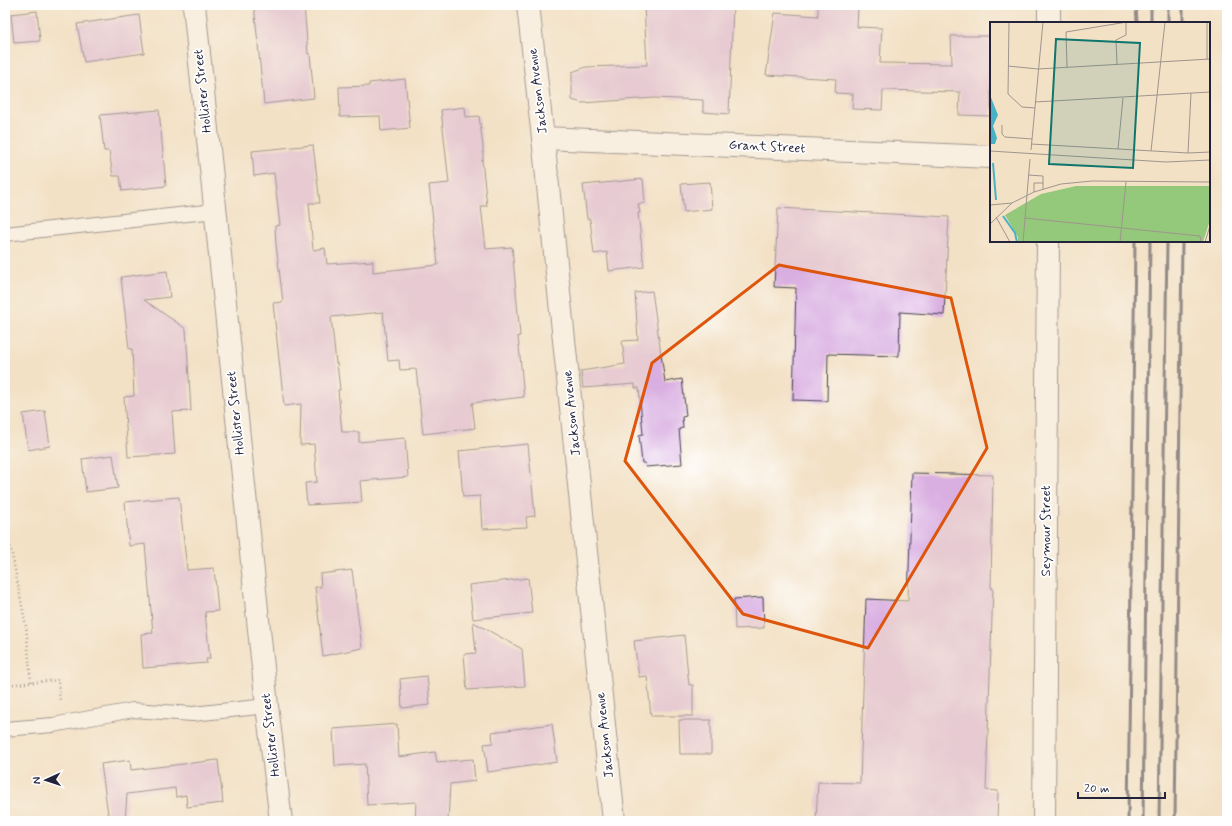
<svg xmlns="http://www.w3.org/2000/svg" width="1232" height="826" font-family="Mynerve,sans-serif">
<style>
.building{fill:#d9aee1}
.lines{fill:none;stroke-linecap:round;stroke-linejoin:round}
.lane-casing{stroke:#413f50;stroke-width:16}
.street-casing{stroke:#413f50;stroke-width:24}
.path{stroke:#413f50;stroke-width:2.5;stroke-dasharray:1 3;stroke-linecap:butt}
.lane{stroke:#fff;stroke-width:14}
.street{stroke:#fff;stroke-width:22}
.rail{stroke:#22223b;stroke-width:3}
.marked{fill:none;stroke:#de560e;stroke-width:3;stroke-linejoin:round}
.labels{text-anchor:middle;dominant-baseline:central;stroke-width:3.5;stroke-linejoin:round;paint-order:stroke}
.street-label{font-size:13px;fill:#22223b;stroke:#fff}
.inset-river{fill:none;stroke:#48b1c6;stroke-width:2}
.inset-road{fill:none;stroke:#9f958e;stroke-width:1}
.view{fill:#0f766e;fill-opacity:0.15;stroke:#0f766e;stroke-width:2}
.inset-edge{fill:none;stroke:#22223b;stroke-width:2}
</style>
<rect width="100%" height="100%" fill="#fff"/>
<filter id="ink" filterUnits="userSpaceOnUse"><feTurbulence type="fractalNoise" baseFrequency=".025" numOctaves="2"/><feDisplacementMap in="SourceGraphic" scale="8" xChannelSelector="R" yChannelSelector="G"/><feConvolveMatrix kernelMatrix="1 2 1 2 8 2 1 2 1" color-interpolation-filters="sRGB"/></filter>
<filter id="wash" filterUnits="userSpaceOnUse"><feTurbulence type="fractalNoise" baseFrequency=".012" numOctaves="4" result="noise"/><feDisplacementMap in="SourceGraphic" scale="16" xChannelSelector="R" yChannelSelector="G"/><feGaussianBlur stdDeviation="0.9" result="paint"/><feColorMatrix in="noise" values="0 0 0 0 0 0 0 0 0 0 0 0 0 0 0 0 0 1.4 0 .05"/><feComposite in="paint" operator="in"/></filter>
<g filter="url(#wash)">
<rect width="100%" height="100%" fill="#f3e1c6"/>
<g id="blocks">
<!-- building -->
<g class="building">
<polygon points="254,5 304,5 308,54 310,54 314,98 264,104"/>
<polygon points="644,5 733,5 729,114 703,112 703,100 654,98 582,103 572,100 572,72 586,67 647,65"/>
<polygon points="818,5 858,5 857,27 882,28 880,63 952,64 951,36 991,36 991,116 959,115 960,92 883,90 882,110 852,109 853,94 835,93 836,79 766,75 775,13 818,16"/>
<polygon points="37,11 40,41 14,43 11,14"/>
<polygon points="139,15 144,53 84,62 77,24"/>
<polygon points="405,79 410,128 381,131 380,116 340,117 339,87 369,86 369,83"/>
<polygon points="465,107 466,117 479,116 483,146 483,160 482,160 487,206 481,206 486,249 512,247 520,336 518,336 524,397 472,403 475,428 423,434 416,369 400,370 399,360 388,361 383,312 331,317 336,363 337,363 340,390 338,390 342,432 359,432 359,442 405,438 408,477 360,481 362,502 307,505 305,483 317,482 314,444 300,445 301,404 284,406 273,303 283,302 276,244 275,226 280,225 274,173 254,176 252,151 313,145 320,203 309,203 313,250 325,248 327,264 373,261 373,272 438,265 429,185 449,183 441,110"/>
<polygon points="159,110 166,186 122,191 120,176 113,176 109,151 104,151 100,115"/>
<polygon points="643,179 645,203 638,204 640,213 638,213 644,267 609,271 607,252 594,254 590,219 587,219 583,185"/>
<polygon points="710,182 712,209 684,212 681,184"/>
<polygon points="778,208 949,217 944,315 900,312 899,356 828,354 827,401 793,400 796,288 774,287"/>
<polygon points="167,271 170,297 144,300 186,329 191,411 172,412 175,454 128,457 124,397 134,396 132,349 129,349 121,277"/>
<polygon points="652,291 665,382 682,379 686,416 682,417 683,428 679,429 682,464 646,467 645,463 642,463 639,435 643,434 639,388 635,388 635,384 583,388 581,371 625,364 622,341 638,340 635,293"/>
<polygon points="45,411 50,446 28,450 23,414"/>
<polygon points="528,444 535,516 526,517 527,527 482,529 480,496 463,497 459,451"/>
<polygon points="113,455 118,488 86,492 82,459"/>
<polygon points="912,473 993,475 991,588 993,588 986,790 998,791 997,821 816,821 818,782 860,783 866,599 908,601"/>
<polygon points="179,497 187,570 214,568 218,611 205,612 210,659 206,659 207,663 143,668 141,634 153,633 145,544 129,546 125,502"/>
<polygon points="352,570 362,648 323,656 315,587 321,587 320,574"/>
<polygon points="528,578 532,613 473,619 469,585"/>
<polygon points="763,597 764,628 735,629 734,599"/>
<polygon points="473,622 522,649 525,686 467,690 464,654 476,653"/>
<polygon points="684,635 689,685 693,685 693,716 651,716 647,676 639,677 634,641"/>
<polygon points="427,676 430,705 402,708 400,679"/>
<polygon points="679,720 711,720 711,754 680,754"/>
<polygon points="397,724 399,757 435,752 437,762 473,759 475,781 450,784 448,821 415,821 416,802 367,805 365,764 335,766 333,729"/>
<polygon points="552,724 557,762 488,772 484,744 493,743 492,732"/>
<polygon points="130,760 131,770 218,760 223,803 187,807 186,795 176,797 175,788 127,794 125,821 109,821 101,764"/>
</g>
</g>
</g>
<g filter="url(#ink)">
<use href="#blocks" fill-opacity="0" stroke="#413f50" stroke-width="1"/>
<g class="lines">
<defs>
<g id="lane">
<polyline points="5,234 215,211"/>
<polyline points="5,729 53,725 133,710 193,714 267,706"/>
</g>
<g id="street">
<polyline points="194,5 267,706 281,821"/>
<polyline points="528,5 543,138 614,821"/>
<polyline points="1049,23 1049,5"/>
<polyline points="543,138 991,157"/>
<polyline points="1044,821 1048,241"/>
</g>
</defs>
<!-- lane casing -->
<use href="#lane" class="lane-casing"/>
<!-- street casing -->
<use href="#street" class="street-casing"/>
<!-- path -->
<g class="path">
<polyline points="5,519 26,626 31,682"/>
<polyline points="5,685 58,680 60,702"/>
</g>
<!-- lane -->
<use href="#lane" class="lane"/>
<!-- street -->
<use href="#street" class="street"/>
<!-- rail -->
<g class="rail">
<polyline points="1136,5 1137,23"/>
<polyline points="1151,23 1151,5"/>
<polyline points="1168,23 1168,5"/>
<polyline points="1183,23 1183,5"/>
<polyline points="1128,821 1135,241"/>
<polyline points="1143,821 1150,241"/>
<polyline points="1159,821 1167,241"/>
<polyline points="1175,821 1182,241"/>
</g>
</g>
</g>
<!-- marked area -->
<path d="M0 0H1232V826H0ZM779,265L951,298L987,448L868,648L743,614L625,461L652,363Z" fill="#f3e1c6" fill-opacity=".55" fill-rule="evenodd"/>
<path class="marked" d="M779,265L951,298L987,448L868,648L743,614L625,461L652,363Z"/>
<g class="labels">
<!-- street labels -->
<g class="street-label">
<text transform="translate(203 91) rotate(-96)">Hollister Street</text>
<text transform="translate(538 91) rotate(-97)">Jackson Avenue</text>
<text transform="translate(767 147) rotate(3)">Grant Street</text>
<text transform="translate(236 413) rotate(-96)">Hollister Street</text>
<text transform="translate(572 413) rotate(-96)">Jackson Avenue</text>
<text transform="translate(1046 531) rotate(-90)">Seymour Street</text>
<text transform="translate(271 735) rotate(-97)">Hollister Street</text>
<text transform="translate(605 735) rotate(-96)">Jackson Avenue</text>
</g>
</g>
<!-- overview -->
<g transform="translate(990 22)">
<rect width="220" height="220" fill="#f3e1c6"/>
<path d="M86,164H220V198L213,220H28V215L15,193L51,172Z" fill="#94c87a"/>
<path d="M0,73L8,93L3,104L7,116L5,122H0Z" fill="#48b1c6"/>
<path class="inset-river" d="M3,141L6,178M13,194L25,211L27,220"/>
<path class="inset-road" d="M19,0L18,72L32,85L45,86M217,37V0M127,42L126,18L136,13V0M18,44L48,47L220,37M77,45L76,10L137,0M45,80L220,70M12,103V112L15,115L42,117M41,122L198,131L220,130M128,127L133,76M41,128L53,0M0,129L176,140L220,138M161,129L175,0M198,131L201,71M38,153L53,154V161M44,170V161H53V167M0,183L22,181M6,195L20,220M35,196L210,214L211,220M0,202L22,181L44,170L71,162L102,159L220,160M33,220L40,137M130,220L136,160M215,220L220,204"/>
<path class="view" d="M66,17L150,21L143,146L59,142Z"/>
<rect width="220" height="220" class="inset-edge"/>
</g>
<!-- margin -->
<rect width="1232" height="826" fill="none" stroke="#fff" stroke-width="20"/>
<!-- north arrow -->
<g transform="translate(46 780) rotate(267)" stroke="#ffffff" stroke-width="3" paint-order="stroke">
<path d="M0-3L7 15L0 10L-7 15Z" fill="#22223b"/>
<text y="-6" font-size="11" font-weight="bold" text-anchor="middle" fill="#22223b">N</text>
</g>
<!-- scale -->
<path d="M1078 792v6h87v-6" fill="none" stroke="#22223b" stroke-width="2"/>
<text x="1084" y="792" font-size="12" fill="#22223b" stroke="#ffffff" stroke-width="3" paint-order="stroke">20 m</text>
</svg>
